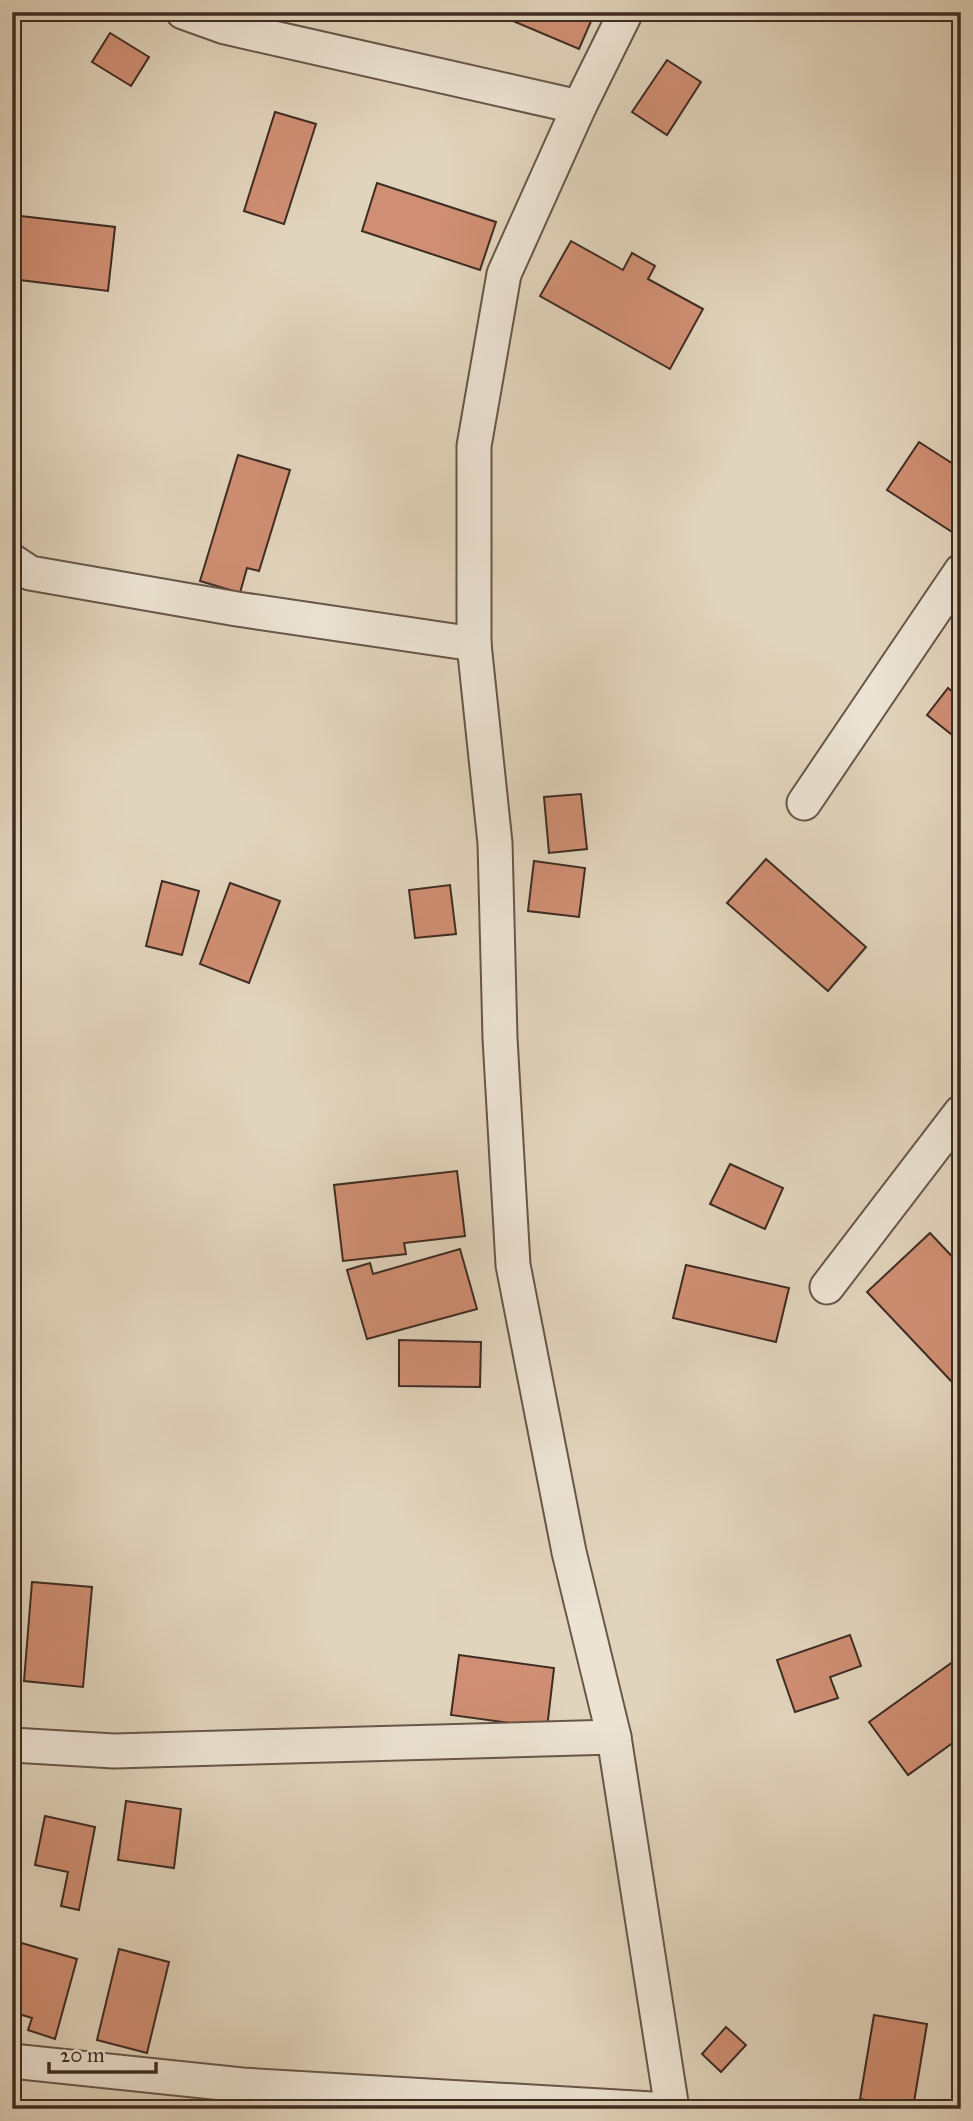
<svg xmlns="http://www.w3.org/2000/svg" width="973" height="2121" font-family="'IM FELL Great Primer',serif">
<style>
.building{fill:#d08f74;stroke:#3f2c23;stroke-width:2}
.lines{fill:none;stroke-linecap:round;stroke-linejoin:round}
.street-casing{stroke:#685649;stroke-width:37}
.street{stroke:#ece3d3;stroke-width:33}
</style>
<rect width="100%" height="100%" fill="#e1d4bc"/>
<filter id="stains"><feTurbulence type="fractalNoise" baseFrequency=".00286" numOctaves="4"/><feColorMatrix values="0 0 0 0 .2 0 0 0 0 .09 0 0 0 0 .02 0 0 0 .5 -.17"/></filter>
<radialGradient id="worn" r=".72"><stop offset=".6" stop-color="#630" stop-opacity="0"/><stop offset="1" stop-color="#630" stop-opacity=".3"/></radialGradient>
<!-- building -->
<g class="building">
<polygon points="492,12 595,12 579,49"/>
<polygon points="110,33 149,57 131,86 92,62"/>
<polygon points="667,60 701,82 667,135 632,112"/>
<polygon points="275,112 316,124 284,224 244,211"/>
<polygon points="377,183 496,222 480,270 362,231"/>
<polygon points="12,215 115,227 108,291 12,279"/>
<polygon points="571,241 623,270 632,253 655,266 648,279 703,309 670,369 540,296"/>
<polygon points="919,442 961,469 961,519 952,532 887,490"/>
<polygon points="238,455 290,470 259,571 247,568 240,593 200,581"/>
<polygon points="948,688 961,699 961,742 927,715"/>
<polygon points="581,794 587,849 549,853 544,797"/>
<polygon points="766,859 866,947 828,991 727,903"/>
<polygon points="534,861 585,868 579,917 528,911"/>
<polygon points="162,881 199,891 182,955 146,946"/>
<polygon points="230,883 280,901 249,983 200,964"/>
<polygon points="450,885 456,934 415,938 409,890"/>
<polygon points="730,1164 783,1188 765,1229 710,1204"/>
<polygon points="457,1171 465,1236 404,1243 406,1254 343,1261 334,1185"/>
<polygon points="930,1233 961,1266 961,1283 952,1291 961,1301 961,1376 953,1383 867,1292"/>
<polygon points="460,1249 477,1309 367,1339 347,1270 370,1263 373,1274"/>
<polygon points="686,1265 789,1288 776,1342 673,1318"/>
<polygon points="399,1340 481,1342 480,1387 399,1386"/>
<polygon points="32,1582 92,1587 83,1687 24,1681"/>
<polygon points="850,1635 861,1666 830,1677 838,1698 795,1712 777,1660"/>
<polygon points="459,1655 554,1668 547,1728 451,1715"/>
<polygon points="961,1656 961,1737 908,1775 869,1722"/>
<polygon points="126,1801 181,1809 174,1868 118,1860"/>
<polygon points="45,1816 95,1827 79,1910 61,1906 68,1872 35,1865"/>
<polygon points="18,1942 77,1959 55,2039 28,2030 32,2018 12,2012 12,1962"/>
<polygon points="119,1949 169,1962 147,2053 97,2040"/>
<polygon points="874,2015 927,2024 913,2108 860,2099"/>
<polygon points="726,2027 746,2045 721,2072 702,2054"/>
</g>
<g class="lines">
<defs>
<g id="street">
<polyline points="183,12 225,27 579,107"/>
<polyline points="626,12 579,107 504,274 474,446 474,644 495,843 500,1038 513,1265 569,1552 614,1737 672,2109"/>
<polyline points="12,561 30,573 237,609 474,644"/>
<polyline points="804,803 961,571"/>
<polyline points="827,1287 961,1112"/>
<polyline points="12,1745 114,1751 614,1737"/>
<polyline points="12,2061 242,2085 652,2109"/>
</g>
</defs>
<!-- street casing -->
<use href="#street" class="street-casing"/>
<!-- street -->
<use href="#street" class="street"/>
</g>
<!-- margin -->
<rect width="973" height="2121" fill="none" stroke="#e1d4bc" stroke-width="42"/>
<rect x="14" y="14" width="945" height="2093" fill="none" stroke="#3f2c23" stroke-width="3.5"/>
<rect x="21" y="21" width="931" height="2079" fill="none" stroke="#3f2c23" stroke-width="2"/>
<!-- scale -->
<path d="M49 2062v10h107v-10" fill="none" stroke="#3f2c23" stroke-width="3.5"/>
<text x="60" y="2062" font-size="21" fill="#3f2c23" stroke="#ece3d3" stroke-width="5" paint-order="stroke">20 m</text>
<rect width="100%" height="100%" filter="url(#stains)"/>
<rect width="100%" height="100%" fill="url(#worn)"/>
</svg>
